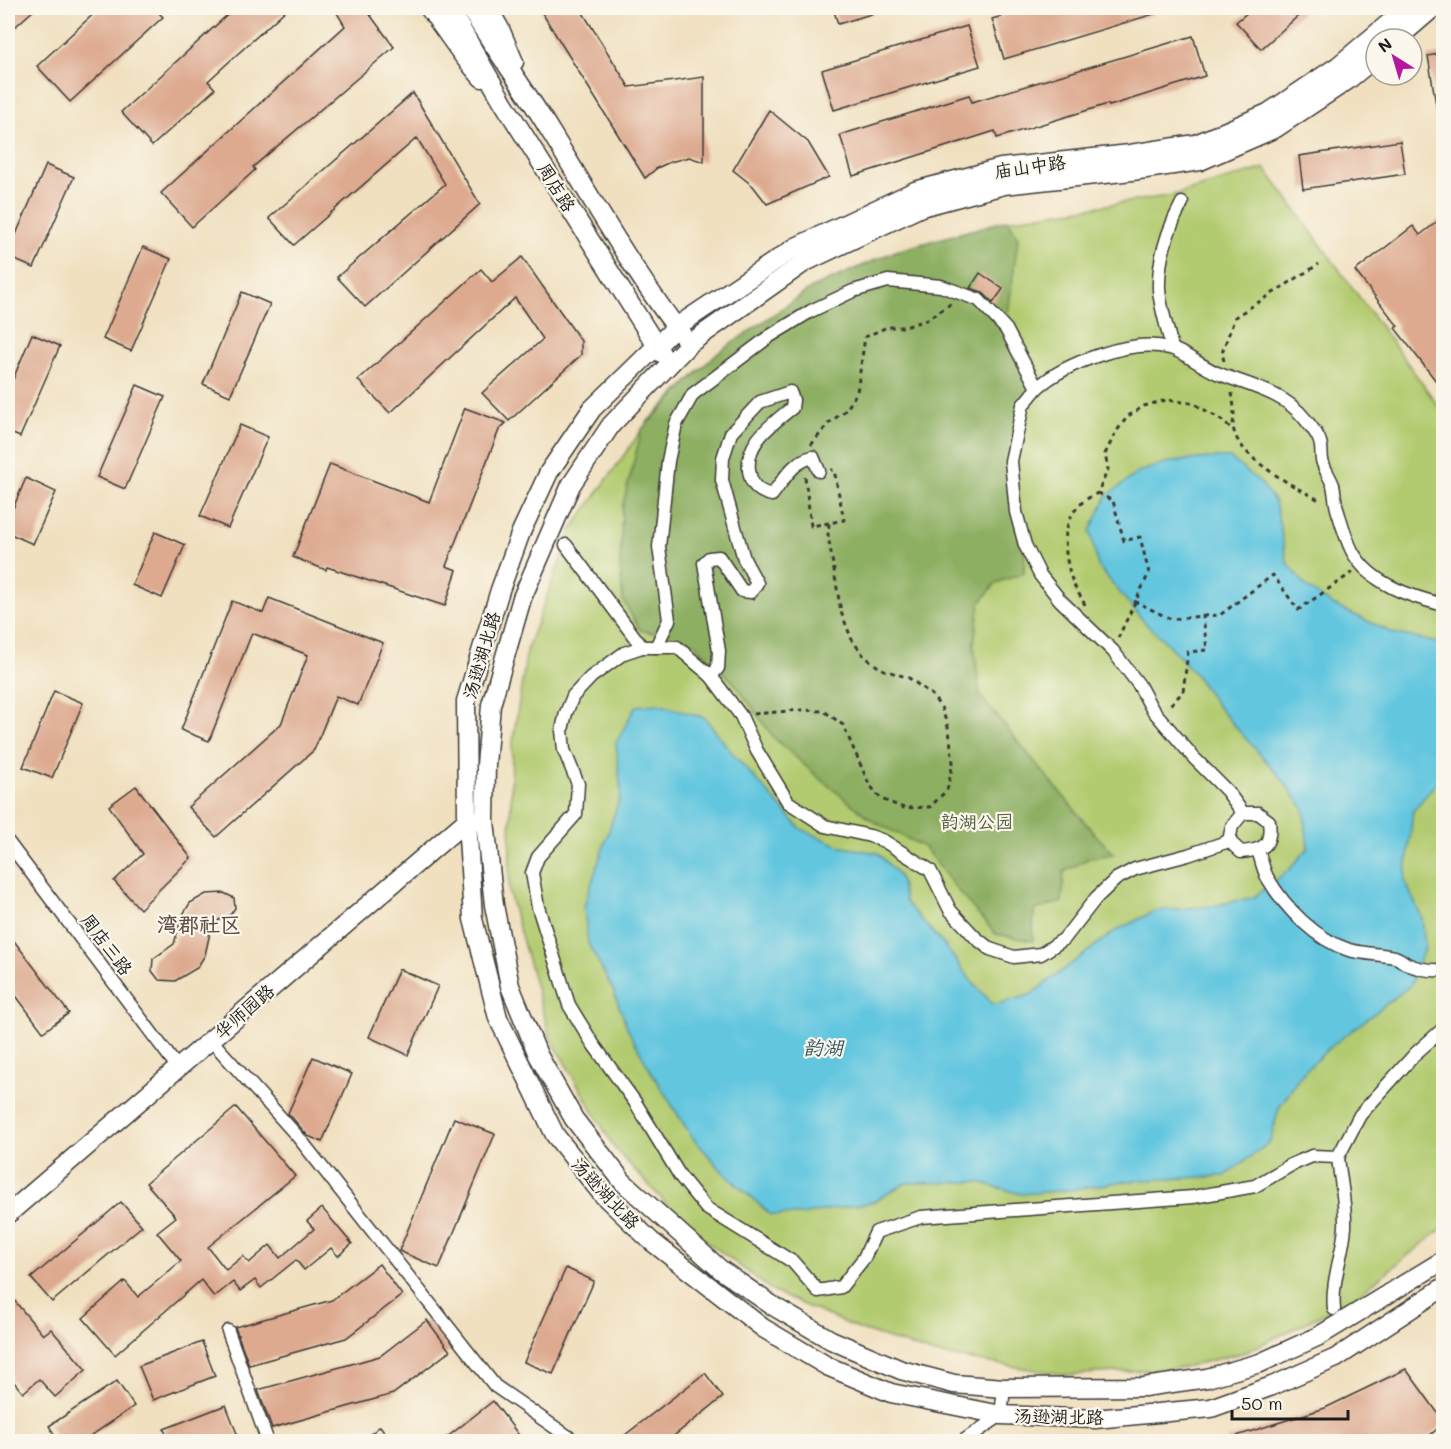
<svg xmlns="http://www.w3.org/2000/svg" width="1451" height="1449" font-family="Mali,'LXGW WenKai TC',sans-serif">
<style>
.green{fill:#b2cb70;stroke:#677446;stroke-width:1.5}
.forest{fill:#8daf62;stroke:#54663f;stroke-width:1.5}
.water{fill:#62c6df;stroke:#3f717e;stroke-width:1.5}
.building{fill:#ddaa90}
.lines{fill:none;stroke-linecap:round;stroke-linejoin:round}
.street-casing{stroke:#3c3935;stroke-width:15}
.secondary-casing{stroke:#3c3935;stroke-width:21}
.path{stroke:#3c3935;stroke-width:3;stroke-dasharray:4.5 4.5;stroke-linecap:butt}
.street{stroke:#fff;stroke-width:12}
.secondary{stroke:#fff;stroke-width:18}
.labels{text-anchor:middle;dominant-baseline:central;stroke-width:4.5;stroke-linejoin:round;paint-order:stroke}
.street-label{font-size:18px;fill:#1c1c1c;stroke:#fbf7ec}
.park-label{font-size:18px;fill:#505939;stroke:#fbf7ec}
.water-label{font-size:20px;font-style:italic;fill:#345860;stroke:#fbf7ec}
.quarter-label{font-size:21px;font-weight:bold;fill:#604e45;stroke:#fbf7ec}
</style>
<rect width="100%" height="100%" fill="#fbf7ec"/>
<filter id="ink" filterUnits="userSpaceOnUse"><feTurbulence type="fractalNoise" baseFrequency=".0167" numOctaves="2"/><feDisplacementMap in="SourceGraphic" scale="12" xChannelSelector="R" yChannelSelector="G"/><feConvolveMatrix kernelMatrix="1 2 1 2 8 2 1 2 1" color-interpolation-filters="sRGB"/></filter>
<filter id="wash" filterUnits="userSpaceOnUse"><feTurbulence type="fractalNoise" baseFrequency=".008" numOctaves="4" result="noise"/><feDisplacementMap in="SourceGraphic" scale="24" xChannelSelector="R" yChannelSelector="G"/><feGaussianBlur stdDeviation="1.35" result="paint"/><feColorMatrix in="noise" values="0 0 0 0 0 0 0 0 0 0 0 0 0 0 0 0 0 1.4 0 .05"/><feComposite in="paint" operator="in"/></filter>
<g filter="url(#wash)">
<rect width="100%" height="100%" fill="#f0e0c0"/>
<!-- green -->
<polygon class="green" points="1265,168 1443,412 1443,1228 1350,1301 1246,1352 1180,1368 1067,1375 935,1354 861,1330 774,1292 688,1227 615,1149 550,1037 509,893 512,748 527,649 572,529 648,421 715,355 812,288 896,251 1008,220 1174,195"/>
<!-- forest -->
<polygon class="forest" points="1008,220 1018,238 1006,329 1037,388 1023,405 1011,461 1025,545 1024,573 996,583 980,603 974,643 980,696 1094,833 1114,854 1089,858 1064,872 1062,902 1034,910 1033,941 996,934 962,896 924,847 873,821 819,778 774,738 736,685 692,641 640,630 623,600 620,568 622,508 642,429 715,355 812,288 896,251"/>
<!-- water -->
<polygon class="water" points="1208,458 1230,458 1261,483 1275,502 1287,562 1307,587 1331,604 1393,633 1443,644 1443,775 1413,811 1405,881 1422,918 1425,946 1411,985 1328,1049 1301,1075 1279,1108 1270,1142 1225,1176 1127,1181 1069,1190 1021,1194 978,1182 906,1183 873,1202 801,1215 771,1215 724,1173 692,1137 653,1075 629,1032 613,990 588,943 584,906 621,794 616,743 636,706 658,704 705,718 732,753 801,829 842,847 878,853 899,876 906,903 946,947 972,982 994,1005 1030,995 1115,931 1155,911 1212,906 1254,897 1289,870 1308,848 1304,809 1281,778 1218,707 1194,673 1164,640 1145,623 1098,566 1090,531 1107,496 1139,472 1170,462"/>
<g id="blocks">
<!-- building -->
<g class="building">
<polygon points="8,8 36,8 8,33"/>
<polygon points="100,8 154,8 163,17 70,102 37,66"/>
<polygon points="235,8 288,8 208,81 215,89 152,146 121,112"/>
<polygon points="334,8 365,8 394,47 253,167 255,170 192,227 161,193 345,26"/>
<polygon points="539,8 580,8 629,87 704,77 704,162 689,157 670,162 657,168 645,178"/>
<polygon points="833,8 881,8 881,11 838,24"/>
<polygon points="1029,8 1164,8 1164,11 1004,59 992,19"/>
<polygon points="1253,8 1307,8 1261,49 1236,22"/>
<polygon points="967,26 980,66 834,110 822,70"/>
<polygon points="1193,36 1205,76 1109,106 1108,104 997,138 995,131 853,176 840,135 969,95 972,102"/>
<polygon points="1443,53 1443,110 1437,111 1428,56"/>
<polygon points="413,93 480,204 365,307 337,277 445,184 417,138 294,245 269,218"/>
<polygon points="769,110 808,142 829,177 767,204 753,186 733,170"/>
<polygon points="1400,141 1405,174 1303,189 1299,156"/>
<polygon points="46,165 74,177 34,268 8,257 8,253"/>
<polygon points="1443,217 1443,390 1395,328 1398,326 1355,271 1413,226 1420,235"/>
<polygon points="143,247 171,259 131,351 103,339"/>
<polygon points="522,257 581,341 581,355 509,421 482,393 543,339 515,298 390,413 358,380 481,269 492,282"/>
<polygon points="980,273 1003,289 993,303 982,292 970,288"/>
<polygon points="242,292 270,304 230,396 203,384"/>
<polygon points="32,334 60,346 20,437 8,432 8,391"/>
<polygon points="137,385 165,397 125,489 97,477"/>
<polygon points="465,408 506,423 499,430 446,566 457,570 445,606 327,567 326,570 293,557 330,464 429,502"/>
<polygon points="240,425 268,437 228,528 200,516"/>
<polygon points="26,478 56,492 33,544 8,533 8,520"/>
<polygon points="155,532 185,545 162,598 132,585"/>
<polygon points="269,598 383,643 358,705 336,696 314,750 216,837 188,807 281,724 308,655 252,633 209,741 181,730 232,601 263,613"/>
<polygon points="54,691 83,703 52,778 23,767"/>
<polygon points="136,786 191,858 140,909 114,881 143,854 109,806"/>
<polygon points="224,893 234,898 235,908 230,915 219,920 211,928 205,955 197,968 175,981 159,980 152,971 153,959 174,944 182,916 190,903 206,894"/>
<polygon points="8,933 69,1013 43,1032 8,985"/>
<polygon points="399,969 438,986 408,1055 369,1037"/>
<polygon points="313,1057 352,1074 322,1142 308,1136 288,1113"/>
<polygon points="236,1107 295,1176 208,1247 226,1270 243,1256 249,1263 270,1245 280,1258 314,1229 307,1221 322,1208 352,1244 338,1256 331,1248 304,1270 296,1260 261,1288 255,1280 240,1291 233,1282 214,1297 201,1280 115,1355 83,1318 125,1281 138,1297 181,1261 157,1232 176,1217 146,1183"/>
<polygon points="454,1118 495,1134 439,1268 399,1251"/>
<polygon points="121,1202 142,1226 52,1302 31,1278"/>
<polygon points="379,1264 402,1295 346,1338 249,1365 235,1327 332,1300"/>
<polygon points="566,1268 594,1281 553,1374 524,1362"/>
<polygon points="8,1293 43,1335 51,1329 86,1370 55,1397 39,1379 23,1393 8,1375"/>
<polygon points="427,1320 450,1351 393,1394 272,1428 258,1390 380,1356"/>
<polygon points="202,1342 215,1376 153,1400 139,1366"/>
<polygon points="1406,1369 1443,1420 1443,1424 1422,1442 1227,1442 1227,1439 1325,1408"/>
<polygon points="705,1373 723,1397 666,1442 616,1442"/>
<polygon points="117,1381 134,1406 82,1442 59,1442 49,1426"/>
<polygon points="493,1401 524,1442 441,1442"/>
<polygon points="226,1405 239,1439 232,1442 169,1442 164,1429"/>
<polygon points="380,1426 392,1442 361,1442"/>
</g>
</g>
</g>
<g filter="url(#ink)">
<use href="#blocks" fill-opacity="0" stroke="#3c3935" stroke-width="1.5"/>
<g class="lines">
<defs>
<g id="street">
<path d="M1172,348C1168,329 1160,308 1159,289C1158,259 1168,229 1182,203"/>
<path d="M1037,388C1065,363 1132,338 1169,348C1183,351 1202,367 1217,373C1247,385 1284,392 1305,419C1310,425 1318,434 1320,442C1322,447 1321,454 1322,460C1324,469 1330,477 1333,485C1335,494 1335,504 1338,512C1342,525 1346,539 1352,551C1370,584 1409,596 1444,605"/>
<polyline points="566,545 642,647 677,647 711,676 741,716 757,751 788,802 825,826 870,836 884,841 930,870 950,910 976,938 990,949 1014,957 1041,954 1064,939 1096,898 1116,879 1135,869 1188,855 1229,841"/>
<polyline points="642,647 624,653 591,677 573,696 566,713 562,730 564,750 578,784 576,814 538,857 532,873 538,907 569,1005 593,1044 635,1102 680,1176 706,1208 793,1262 818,1291 841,1287 864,1258 876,1232 921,1217 1193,1197 1255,1186 1291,1165 1312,1156 1338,1157 1360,1115 1416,1053 1444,1028"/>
<path d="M656,647L669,620L659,547L668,461L676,424L693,394L770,336L811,311L853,291L888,281L941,286L979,300L1006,329L1037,388L1023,405L1011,461L1016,512L1025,545L1040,575L1060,600L1113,651L1139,685L1152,709L1194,758L1227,791L1243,813H1258L1269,821C1272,846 1264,850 1241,852L1229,841L1232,826L1243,813"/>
<path d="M711,676L718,668L719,651L704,563L709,558L719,557L742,591L751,592L757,583L744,559L736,531L722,480L723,458L731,433L760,402L790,392L793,400L792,408C769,426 740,447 751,479C755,489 762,493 772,495C784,479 793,461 813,457L819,471"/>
<polyline points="8,842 178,1068"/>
<path d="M1258,850C1261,859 1263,869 1267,877C1285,908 1315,939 1349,950C1364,954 1380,954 1395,957C1399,958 1403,962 1407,964C1418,969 1431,971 1444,970"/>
<polyline points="211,1040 299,1138 495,1386 576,1442"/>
<path d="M1334,1309C1331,1281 1343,1255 1345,1227C1346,1204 1340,1179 1338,1157"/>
<polyline points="228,1331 268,1442"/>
<polyline points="962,1442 1001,1415 1004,1388"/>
</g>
<g id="secondary">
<polyline points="429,8 464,57 482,78"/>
<polyline points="449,8 503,102 661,353"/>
<path d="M470,8C494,48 523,86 547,126C593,200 635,276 689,344L611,425L571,485L522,598L491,705L486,765L485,821L494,905L510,986L538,1055L574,1119L623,1182L721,1270L773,1306L831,1340L901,1370L954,1384L1004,1388L1144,1387L1207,1378L1260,1363L1319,1336L1444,1260"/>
<polyline points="488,8 500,29 514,62"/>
<polyline points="1407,8 1338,66 1268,113 1196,144 1130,154 1001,168 915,191 796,247 676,327 592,409 549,472 521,532 500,590 466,701 467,820 473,919 498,1018 555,1135 602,1194 651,1241 763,1328 827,1366 891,1393 1001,1415 1095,1419 1211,1408 1272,1386 1336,1358 1444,1287"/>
<polyline points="1397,39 1433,8"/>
<polyline points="689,344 805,262 921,207 1004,185 1132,171 1200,161 1276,128 1348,80 1376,57"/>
<polyline points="8,1214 467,820 475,821"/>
</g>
</defs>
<!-- street casing -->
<use href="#street" class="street-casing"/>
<!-- secondary casing -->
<use href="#secondary" class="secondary-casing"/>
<!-- path -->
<g class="path">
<polyline points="1224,361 1222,353 1235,317 1319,264"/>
<path d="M1232,393C1233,399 1234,406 1234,412C1234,418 1232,425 1234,431C1241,460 1297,488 1321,501"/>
<polyline points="811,445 829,423 847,409 857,392 865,337 887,327 905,327 926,320 952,303"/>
<polyline points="805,477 811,526 829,523"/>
<polyline points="1098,493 1113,501 1124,541 1140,537 1149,573 1118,638"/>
<polyline points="1134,601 1171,619 1203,616 1207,650 1188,652 1183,692 1168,707"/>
<path d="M1085,605C1081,596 1075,589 1072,580C1061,545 1060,509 1098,493L1108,469L1105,454L1116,432L1128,416L1144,406L1166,400L1193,403L1220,419L1233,430"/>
<polyline points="1203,616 1220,615 1273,575 1298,610 1353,572"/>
<polyline points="754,714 801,710 824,711 843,725 869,784 881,799 904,808 930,807 947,790 953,763 949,730 942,709 932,695 909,678 881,669 864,656 852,640 841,612 828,535 829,523 844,520 834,470 831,470"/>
</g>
<!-- street -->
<use href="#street" class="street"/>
<!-- secondary -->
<use href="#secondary" class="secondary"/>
</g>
</g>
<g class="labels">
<!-- street labels -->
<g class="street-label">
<text transform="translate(1030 166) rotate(-8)">庙山中路</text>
<text transform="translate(557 187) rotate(58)">周店路</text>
<text transform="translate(481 655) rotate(-74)">汤逊湖北路</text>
<text transform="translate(107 944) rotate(53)">周店三路</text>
<text transform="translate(244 1011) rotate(-41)">华师园路</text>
<text transform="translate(606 1193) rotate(47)">汤逊湖北路</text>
<text transform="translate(1059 1416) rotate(1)">汤逊湖北路</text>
</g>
<!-- park labels -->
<g class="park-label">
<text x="977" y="821">韵湖公园</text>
</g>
<!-- water labels -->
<g class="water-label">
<text x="823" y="1047">韵湖</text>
</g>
<!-- quarter labels -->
<g class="quarter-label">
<text x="199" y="923">湾郡社区</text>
</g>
</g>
<!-- margin -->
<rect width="1451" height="1449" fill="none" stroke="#fbf7ec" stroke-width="30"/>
<!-- north arrow -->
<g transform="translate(1394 57) rotate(323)"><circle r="28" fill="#fbf7ec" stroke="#a29f99" stroke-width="1.5"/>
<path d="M0-4.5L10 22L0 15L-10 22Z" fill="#b5179e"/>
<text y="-9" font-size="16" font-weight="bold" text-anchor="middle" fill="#1c1c1c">N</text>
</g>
<!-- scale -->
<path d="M1232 1410v9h116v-9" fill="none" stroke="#1c1c1c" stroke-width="3"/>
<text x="1241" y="1410" font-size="18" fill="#1c1c1c" stroke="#fbf7ec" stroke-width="4.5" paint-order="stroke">50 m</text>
</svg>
